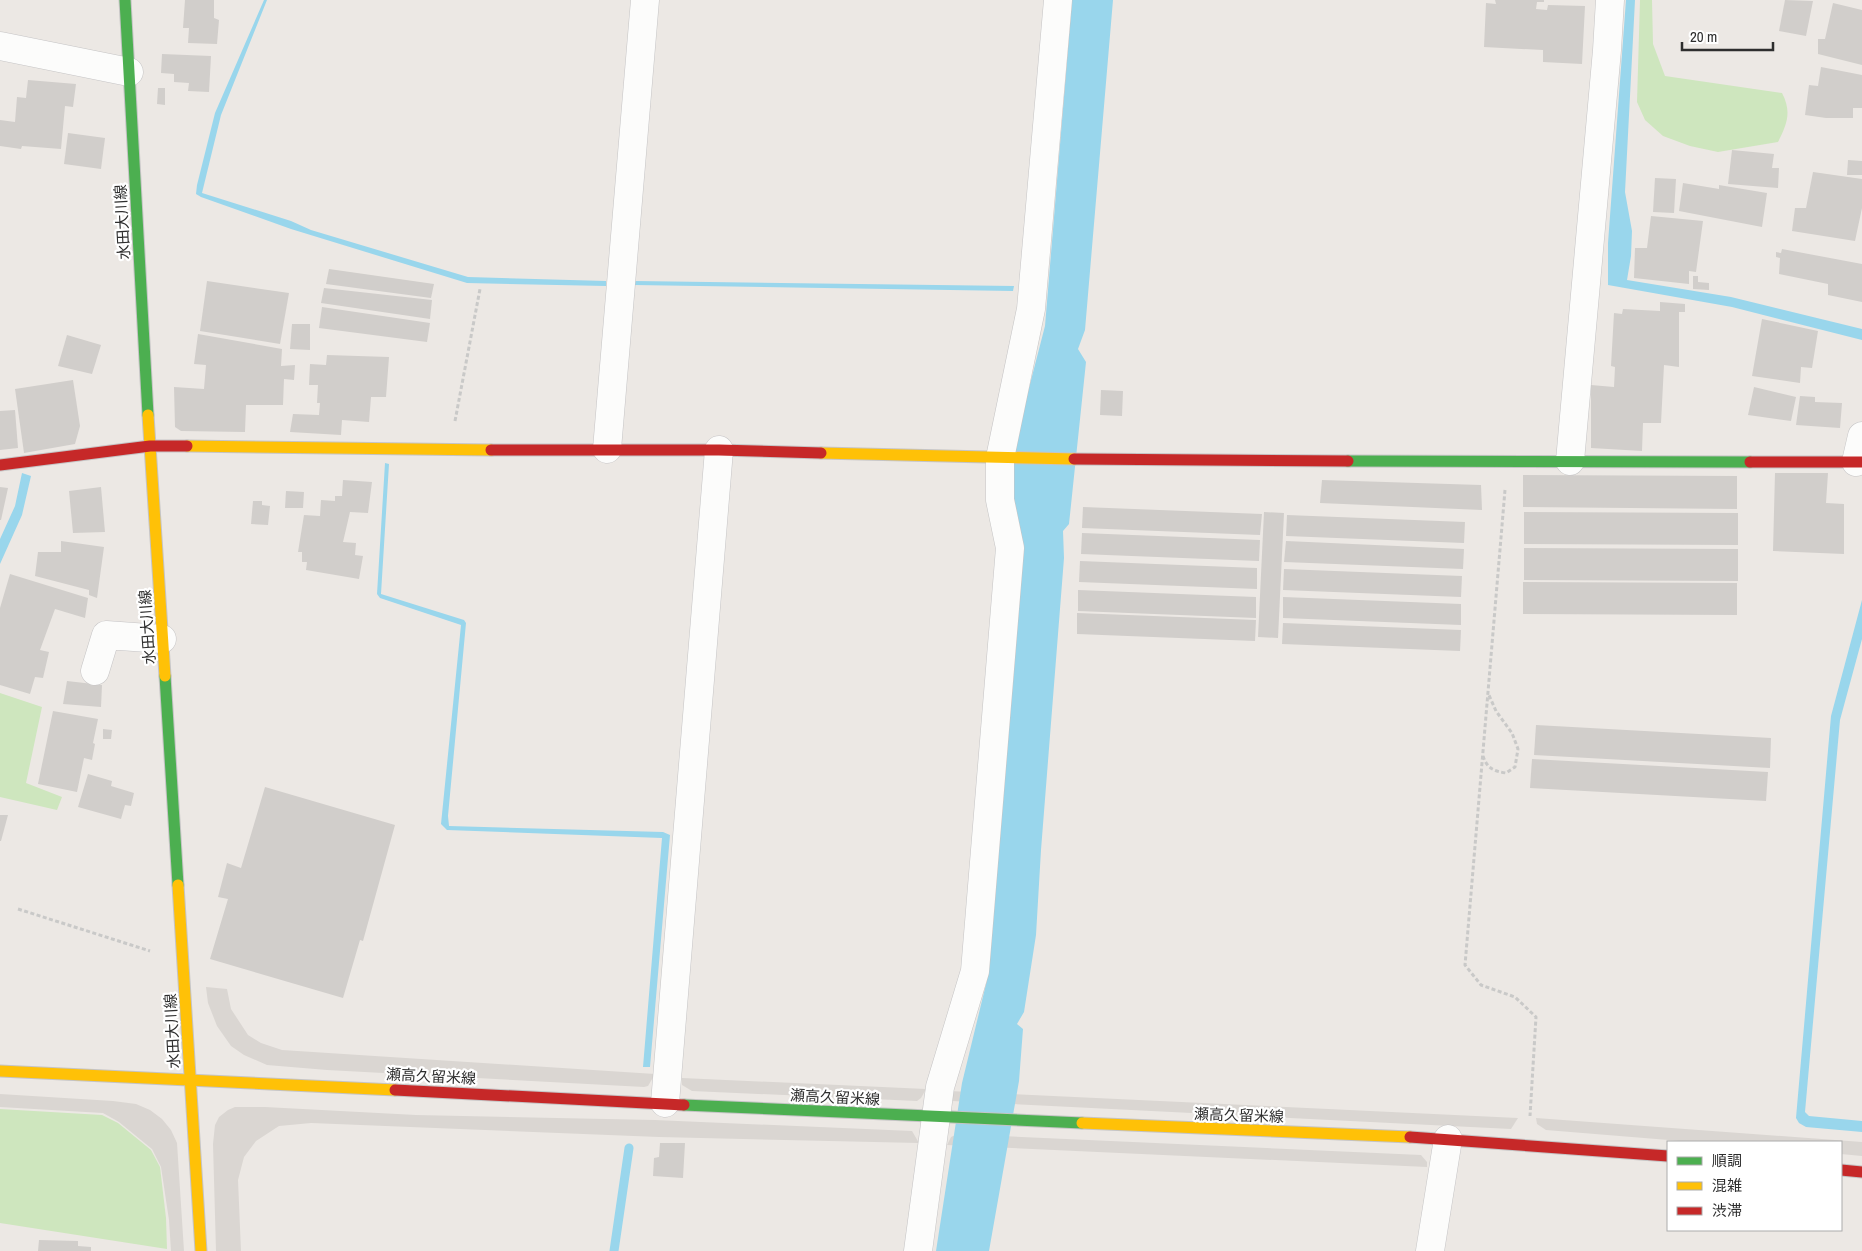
<svg xmlns="http://www.w3.org/2000/svg" width="1862" height="1251" font-family="'Archivo Narrow','Noto Sans JP',sans-serif">
<style>
.green{fill:#cee6be}
.plaza{fill:#dad6d2}
.water{fill:#99d6ec}
.lines{fill:none;stroke-linecap:round;stroke-linejoin:round}
.stream{stroke:#99d6ec;stroke-width:9}
.building{fill:#d1cecb}
.street-casing{stroke:#c5c4c5;stroke-width:29}
.fast-casing{stroke:#c5c4c5;stroke-width:13}
.slow-casing{stroke:#c5c4c5;stroke-width:13}
.jam-casing{stroke:#c5c4c5;stroke-width:13}
.path{stroke:#c9c9c8;stroke-width:3;stroke-dasharray:4 2.5;stroke-linecap:butt}
.street{stroke:#fcfcfb;stroke-width:28}
.fast{stroke:#4caf50;stroke-width:11}
.slow{stroke:#ffc107;stroke-width:11}
.jam{stroke:#c62828;stroke-width:11}
.labels{text-anchor:middle;dominant-baseline:central;stroke-width:4.5;stroke-linejoin:round;paint-order:stroke}
.street-label{font-size:15px;fill:#2e2e2e;stroke:#fff}
</style>
<rect width="100%" height="100%" fill="#ece8e4"/>
<!-- green -->
<g class="green">
<path d="M1640,0H1652L1653,44L1665,76L1782,93C1792,112 1787,124 1778,142L1718,152L1690,146L1663,136L1645,120L1637,102Z"/>
<polygon points="0,693 42,707 26,783 62,797 57,810 0,797"/>
<polygon points="0,1109 102,1115 118,1123 151,1150 160,1167 166,1218 167,1249 0,1223"/>
</g>
<!-- plaza -->
<g class="plaza">
<polygon points="206,987 227,989 231,1009 248,1035 261,1043 282,1050 655,1074 648,1086 644,1087 327,1070 267,1065 244,1055 231,1046 217,1026 208,1003"/>
<polygon points="682,1078 926,1089 921,1098 917,1101 692,1091 682,1085"/>
<polygon points="949,1091 1518,1118 1511,1129 952,1101"/>
<polygon points="0,1094 113,1101 136,1104 150,1110 162,1119 171,1130 177,1143 184,1251 171,1251 169,1220 161,1167 152,1149 119,1122 103,1113 0,1107"/>
<polygon points="235,1107 265,1107 416,1115 655,1120 912,1131 919,1143 659,1137 311,1123 279,1126 256,1141 244,1157 238,1180 241,1251 216,1251 213,1144 215,1125 219,1117 228,1110"/>
<polygon points="1536,1118 1862,1142 1862,1156 1841,1154 1841,1142 1693,1142 1546,1130 1537,1124"/>
<polygon points="958,1134 1421,1155 1427,1162 1427,1167 947,1145 951,1137"/>
</g>
<!-- water -->
<g class="water">
<polygon points="264,0 267,0 221,115 202,193 291,221 311,230 468,277 606,281 606,286 467,283 291,229 201,197 196,194 197,185 215,113"/>
<polygon points="1072,0 1113,0 1085,330 1078,349 1086,362 1069,524 1063,531 1064,558 1041,850 1036,935 1024,1012 1017,1024 1023,1029 1019,1081 989,1251 936,1251 962,1083 987,980 1015,442 1045,326"/>
<polygon points="1626,0 1635,0 1625,192 1632,231 1631,256 1627,280 1731,297 1862,329 1862,340 1732,307 1608,285 1608,243"/>
<polygon points="635,281 1014,286 1013,291 634,285"/>
<polygon points="385,463 389,464 381,594 464,620 466,623 448,816 449,826 663,832 670,835 650,1067 643,1067 662,838 447,830 441,824 461,625 380,598 377,594"/>
<polygon points="22,473 31,476 22,515 0,564 0,539 15,506"/>
<polygon points="1862,600 1862,639 1840,720 1805,1112 1809,1116 1862,1121 1862,1132 1806,1127 1799,1123 1796,1118 1831,716"/>
</g>
<g class="lines">
<!-- stream -->
<polyline class="stream" points="614,1251 629,1148"/>
</g>
<!-- building -->
<g class="building">
<polygon points="185,0 214,0 214,18 219,20 217,44 188,43 189,28 183,28"/>
<polygon points="1495,0 1544,0 1544,2 1537,2 1536,9 1547,10 1548,5 1585,6 1582,64 1543,62 1543,50 1484,47 1486,3 1496,4"/>
<polygon points="1785,0 1813,1 1806,36 1779,31"/>
<polygon points="1833,3 1862,10 1862,65 1818,54 1818,39 1825,39"/>
<polygon points="162,54 211,56 209,92 188,91 189,83 174,82 174,74 161,73"/>
<polygon points="1821,67 1862,75 1862,108 1853,108 1853,118 1826,118 1805,115 1809,85 1818,86"/>
<polygon points="28,80 76,84 73,107 65,106 61,149 22,146 21,149 0,146 0,120 15,122 17,97 26,98"/>
<polygon points="158,88 165,88 165,105 157,104"/>
<polygon points="68,133 105,138 101,169 64,164"/>
<polygon points="1732,150 1774,154 1772,168 1779,168 1778,188 1728,184"/>
<polygon points="1848,160 1862,161 1862,175 1847,175"/>
<polygon points="1813,172 1862,179 1862,208 1855,241 1792,231 1795,208 1806,208"/>
<polygon points="1655,178 1676,179 1674,213 1653,212"/>
<polygon points="1683,183 1719,189 1719,185 1767,193 1762,227 1679,211"/>
<polygon points="1651,216 1703,221 1696,272 1689,271 1689,284 1634,278 1635,248 1647,248"/>
<polygon points="1782,249 1862,264 1862,302 1828,295 1828,284 1779,274 1780,258 1776,257 1776,252 1781,253"/>
<polygon points="329,269 434,284 431,298 326,284"/>
<polygon points="1693,276 1698,276 1698,282 1709,283 1709,290 1693,289"/>
<polygon points="207,281 289,293 280,344 200,331"/>
<polygon points="324,288 432,300 430,319 321,303"/>
<polygon points="1660,302 1685,304 1685,312 1679,312 1679,367 1664,365 1661,423 1643,423 1642,451 1591,448 1591,385 1614,387 1615,367 1611,366 1614,313 1622,314 1623,309 1660,311"/>
<polygon points="322,307 430,323 427,342 319,328"/>
<polygon points="1762,319 1818,331 1812,368 1801,367 1800,383 1752,376"/>
<polygon points="292,324 310,324 310,350 290,349"/>
<polygon points="198,334 282,349 281,366 295,365 294,380 284,379 283,405 246,405 245,432 181,431 175,427 174,387 204,389 206,365 194,364"/>
<polygon points="67,335 101,345 92,374 58,366"/>
<polygon points="327,355 389,357 386,397 371,397 369,422 342,420 341,435 290,432 293,414 319,415 320,403 317,403 318,385 309,385 310,364 326,365"/>
<polygon points="73,380 80,426 75,444 24,453 15,389"/>
<polygon points="1754,387 1796,397 1791,421 1748,415"/>
<polygon points="1101,390 1123,391 1122,416 1100,415"/>
<polygon points="1800,396 1815,397 1815,402 1842,403 1840,428 1796,425"/>
<polygon points="15,410 18,448 0,450 0,411"/>
<polygon points="1775,473 1828,473 1826,503 1844,504 1844,554 1773,551"/>
<polygon points="1523,475 1737,476 1737,509 1523,507"/>
<polygon points="343,480 372,482 368,513 350,512 343,542 356,543 355,555 363,556 359,579 306,570 307,562 302,562 302,552 298,552 304,515 320,516 321,500 335,501 335,496 342,496"/>
<polygon points="1322,480 1481,485 1482,510 1320,503"/>
<polygon points="0,487 8,488 1,520 0,520"/>
<polygon points="101,487 105,532 73,533 69,491"/>
<polygon points="286,491 304,492 303,508 285,508"/>
<polygon points="253,501 262,501 262,505 270,506 268,525 251,524"/>
<polygon points="1083,507 1262,514 1260,535 1082,528"/>
<polygon points="1264,512 1284,513 1278,638 1258,637"/>
<polygon points="1524,512 1738,513 1738,545 1524,544"/>
<polygon points="1287,515 1465,522 1464,543 1286,536"/>
<polygon points="1082,533 1260,540 1259,561 1081,554"/>
<polygon points="61,541 104,547 97,598 89,595 89,590 35,576 38,552 61,552"/>
<polygon points="1286,541 1464,549 1463,569 1284,562"/>
<polygon points="1524,548 1738,549 1738,581 1524,580"/>
<polygon points="1080,561 1257,568 1257,589 1079,582"/>
<polygon points="1284,569 1462,576 1461,597 1283,590"/>
<polygon points="10,574 88,598 85,618 55,609 40,650 49,652 43,678 35,677 30,694 0,685 0,608"/>
<polygon points="1523,582 1737,583 1737,615 1523,614"/>
<polygon points="1078,590 1256,597 1256,618 1078,611"/>
<polygon points="1283,597 1461,604 1461,625 1283,618"/>
<polygon points="1077,613 1256,620 1255,641 1077,634"/>
<polygon points="1283,623 1461,630 1460,651 1282,644"/>
<polygon points="67,681 102,685 101,707 63,704"/>
<polygon points="53,711 98,719 93,743 95,744 92,760 84,758 77,792 38,784"/>
<polygon points="1536,725 1771,738 1770,768 1534,755"/>
<polygon points="103,729 112,730 111,739 103,739"/>
<polygon points="1532,759 1768,772 1766,801 1530,788"/>
<polygon points="88,774 112,781 111,786 134,793 131,806 125,805 121,819 78,807"/>
<polygon points="265,787 395,825 363,941 360,940 343,998 210,959 228,899 218,897 227,863 241,868"/>
<polygon points="0,815 8,815 1,841 0,841"/>
<polygon points="660,1143 685,1143 683,1178 653,1176 654,1158 659,1157"/>
<polygon points="39,1240 78,1241 78,1246 91,1247 91,1251 38,1251"/>
</g>
<g class="lines">
<defs>
<g id="street">
<polyline points="0,46 129,72"/>
<polyline points="607,449 645,0"/>
<polyline points="1570,461 1607,50 1610,0"/>
<polyline points="1856,462 1862,436"/>
<polyline points="95,671 106,635 162,639"/>
<polyline points="665,1103 719,450"/>
<polyline points="918,1251 940,1087 975,971 1010,548 1000,500 1000,458 1031,309 1058,0"/>
<polyline points="1430,1251 1448,1139"/>
</g>
<g id="fast">
<polyline points="125,0 148,415"/>
<polyline points="1348,461 1750,462"/>
<polyline points="165,676 178,885"/>
<polyline points="684,1105 1082,1123"/>
</g>
<g id="slow">
<polyline points="148,415 165,676"/>
<polyline points="187,446 491,450"/>
<polyline points="821,453 1074,459"/>
<polyline points="178,885 201,1251"/>
<polyline points="0,1071 395,1090"/>
<polyline points="1082,1123 1410,1137"/>
</g>
<g id="jam">
<polyline points="491,450 719,450 821,453"/>
<polyline points="1074,459 1348,461"/>
<polyline points="1750,462 1862,462"/>
<polyline points="0,465 150,446 187,446"/>
<polyline points="395,1090 684,1105"/>
<polyline points="1410,1137 1668,1156"/>
<polyline points="1841,1170 1862,1172"/>
</g>
</defs>
<!-- street casing -->
<use href="#street" class="street-casing"/>
<!-- fast casing -->
<use href="#fast" class="fast-casing"/>
<!-- slow casing -->
<use href="#slow" class="slow-casing"/>
<!-- jam casing -->
<use href="#jam" class="jam-casing"/>
<!-- path -->
<g class="path">
<polyline points="455,421 480,289"/>
<polyline points="1505,490 1465,965 1481,985 1515,997 1536,1017 1530,1116"/>
<path d="M1483,756C1487,768 1493,771 1506,773L1515,767L1518,749L1512,733L1496,711L1488,693"/>
<polyline points="18,909 150,951"/>
</g>
<!-- street -->
<use href="#street" class="street"/>
<!-- fast -->
<use href="#fast" class="fast"/>
<!-- slow -->
<use href="#slow" class="slow"/>
<!-- jam -->
<use href="#jam" class="jam"/>
</g>
<g class="labels">
<!-- street labels -->
<g class="street-label">
<text transform="translate(122 222) rotate(-93)">水田大川線</text>
<text transform="translate(147 627) rotate(-94)">水田大川線</text>
<text transform="translate(172 1031) rotate(-93)">水田大川線</text>
<text transform="translate(431 1076) rotate(3)">瀬高久留米線</text>
<text transform="translate(835 1097) rotate(3)">瀬高久留米線</text>
<text transform="translate(1239 1115) rotate(2)">瀬高久留米線</text>
</g>
</g>
<!-- legend -->
<rect x="1667" y="1141" width="175" height="90" fill="#ffffff" stroke="#ababab"/>
<rect x="1677" y="1157" width="25" height="8" fill="#4caf50" stroke="#ababab"/>
<text x="1712" y="1166" font-size="15" fill="#2e2e2e">順調</text>
<rect x="1677" y="1182" width="25" height="8" fill="#ffc107" stroke="#ababab"/>
<text x="1712" y="1191" font-size="15" fill="#2e2e2e">混雑</text>
<rect x="1677" y="1207" width="25" height="8" fill="#c62828" stroke="#ababab"/>
<text x="1712" y="1216" font-size="15" fill="#2e2e2e">渋滞</text>
<!-- scale -->
<path d="M1682 42v8h91v-8" fill="none" stroke="#2e2e2e" stroke-width="2.5"/>
<text x="1690" y="42" font-size="15" fill="#2e2e2e" stroke="#ffffff" stroke-width="4" paint-order="stroke">20 m</text>
</svg>
